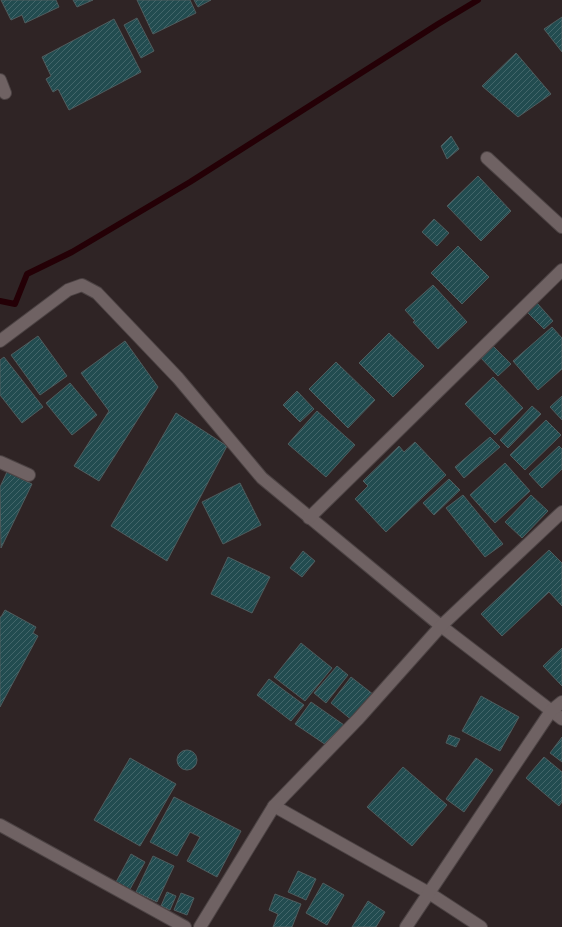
<svg xmlns="http://www.w3.org/2000/svg" width="562" height="927" font-family="'DM Sans',sans-serif">
<style>
.lines{fill:none;stroke-linecap:round;stroke-linejoin:round}
.stream{stroke:#240006;stroke-width:6}
.building{fill:url(#building-hatch);stroke:#4f5c5e}
.street-casing{stroke:#4c4344;stroke-width:14}
.street{stroke:#6f6263;stroke-width:12}
</style>
<defs>
<pattern id="building-hatch" width="6" height="6" patternUnits="userSpaceOnUse"><rect width="6" height="6" fill="#224c50"/><path d="M-1 1l2-2M0 6l6-6M5 7l2-2" fill="none" stroke="#43666a"/></pattern>
</defs>
<rect width="100%" height="100%" fill="#2f2425"/>
<g class="lines">
<!-- stream -->
<polyline class="stream" points="0,301 15,304 27,274 72,252 190,182 438,24 478,0"/>
</g>
<!-- building -->
<g class="building">
<polygon points="1,0 56,0 59,7 25,23 22,15 11,20"/>
<polygon points="73,0 93,0 77,7"/>
<polygon points="137,0 190,0 196,13 153,34"/>
<polygon points="194,0 211,0 198,7"/>
<polygon points="562,17 562,52 544,29"/>
<polygon points="137,18 154,51 141,58 124,25"/>
<polygon points="114,19 141,72 69,110 58,89 53,92 46,79 51,76 42,57"/>
<polygon points="516,53 551,94 518,117 482,86"/>
<polygon points="451,136 459,149 447,159 441,146"/>
<polygon points="478,176 511,211 481,241 447,206"/>
<polygon points="434,219 449,233 437,246 422,232"/>
<polygon points="458,246 489,277 462,304 431,273"/>
<polygon points="433,285 467,322 438,349 413,322 415,321 405,310"/>
<polygon points="537,303 553,321 544,329 527,312"/>
<polygon points="552,327 562,338 562,369 538,390 513,361"/>
<polygon points="389,333 424,366 393,397 359,363"/>
<polygon points="38,336 67,376 40,395 11,355"/>
<polygon points="125,341 158,387 99,481 74,466 109,411 81,373"/>
<polygon points="491,344 511,364 498,376 479,356"/>
<polygon points="4,357 43,407 22,423 0,395 0,360"/>
<polygon points="336,362 375,400 348,428 309,389"/>
<polygon points="493,377 523,408 495,435 465,404"/>
<polygon points="70,383 97,415 72,435 46,403"/>
<polygon points="297,391 314,409 300,422 283,405"/>
<polygon points="562,396 562,420 550,407"/>
<polygon points="532,406 541,414 508,448 500,440"/>
<polygon points="317,411 355,445 326,477 288,444"/>
<polygon points="176,413 227,446 167,561 111,526"/>
<polygon points="546,420 561,435 525,470 510,455"/>
<polygon points="490,437 500,447 464,478 455,467"/>
<polygon points="415,442 446,475 386,532 355,499 368,486 363,481 399,446 404,452"/>
<polygon points="559,446 562,449 562,469 542,488 529,474"/>
<polygon points="505,463 530,491 495,523 470,495"/>
<polygon points="7,472 32,484 1,548 0,487"/>
<polygon points="449,479 460,490 434,515 423,503"/>
<polygon points="240,483 261,525 223,544 202,502"/>
<polygon points="463,495 503,544 485,557 446,508"/>
<polygon points="531,495 548,511 522,538 505,522"/>
<polygon points="549,550 562,563 562,606 549,592 502,636 481,614"/>
<polygon points="303,551 315,561 302,577 290,568"/>
<polygon points="228,557 270,577 252,613 211,594"/>
<polygon points="5,610 36,627 33,633 38,636 0,707 0,617 1,617"/>
<polygon points="301,643 332,668 305,701 274,677"/>
<polygon points="562,648 562,686 543,666"/>
<polygon points="337,666 348,675 326,703 314,693"/>
<polygon points="351,677 374,695 353,721 331,703"/>
<polygon points="269,679 304,705 291,721 257,695"/>
<polygon points="481,696 519,717 500,751 462,731"/>
<polygon points="311,702 344,725 329,747 295,724"/>
<polygon points="449,735 460,739 456,747 446,743"/>
<polygon points="562,737 562,762 550,753"/>
<circle cx="187" cy="760" r="10"/>
<polygon points="544,757 562,772 562,802 559,806 526,778"/>
<polygon points="130,758 176,784 140,846 94,820"/>
<polygon points="476,758 493,770 464,812 446,799"/>
<polygon points="403,767 447,805 412,846 367,807"/>
<polygon points="174,797 241,831 217,877 187,861 200,837 190,832 177,856 150,842"/>
<polygon points="131,854 145,862 129,891 115,884"/>
<polygon points="153,856 174,866 157,902 136,892"/>
<polygon points="298,871 316,879 306,900 288,892"/>
<polygon points="323,883 344,895 327,925 306,913"/>
<polygon points="167,892 176,896 170,910 161,906"/>
<polygon points="181,893 194,898 187,915 174,910"/>
<polygon points="275,894 301,904 292,927 273,927 278,914 269,910"/>
<polygon points="368,901 385,912 376,927 352,927"/>
</g>
<g class="lines">
<defs>
<g id="street">
<polyline points="0,80 5,93"/>
<polyline points="487,158 562,227"/>
<polyline points="0,341 68,290 82,285 97,293 178,378 262,478 441,626 562,719"/>
<polyline points="0,462 29,475"/>
<polyline points="309,518 562,270"/>
<polyline points="274,806 429,893 481,927"/>
<polyline points="0,825 185,927"/>
<polyline points="200,927 274,806 358,719 441,626 562,512"/>
<polyline points="406,927 551,711 562,702"/>
</g>
</defs>
<!-- street casing -->
<use href="#street" class="street-casing"/>
<!-- street -->
<use href="#street" class="street"/>
</g>
</svg>
